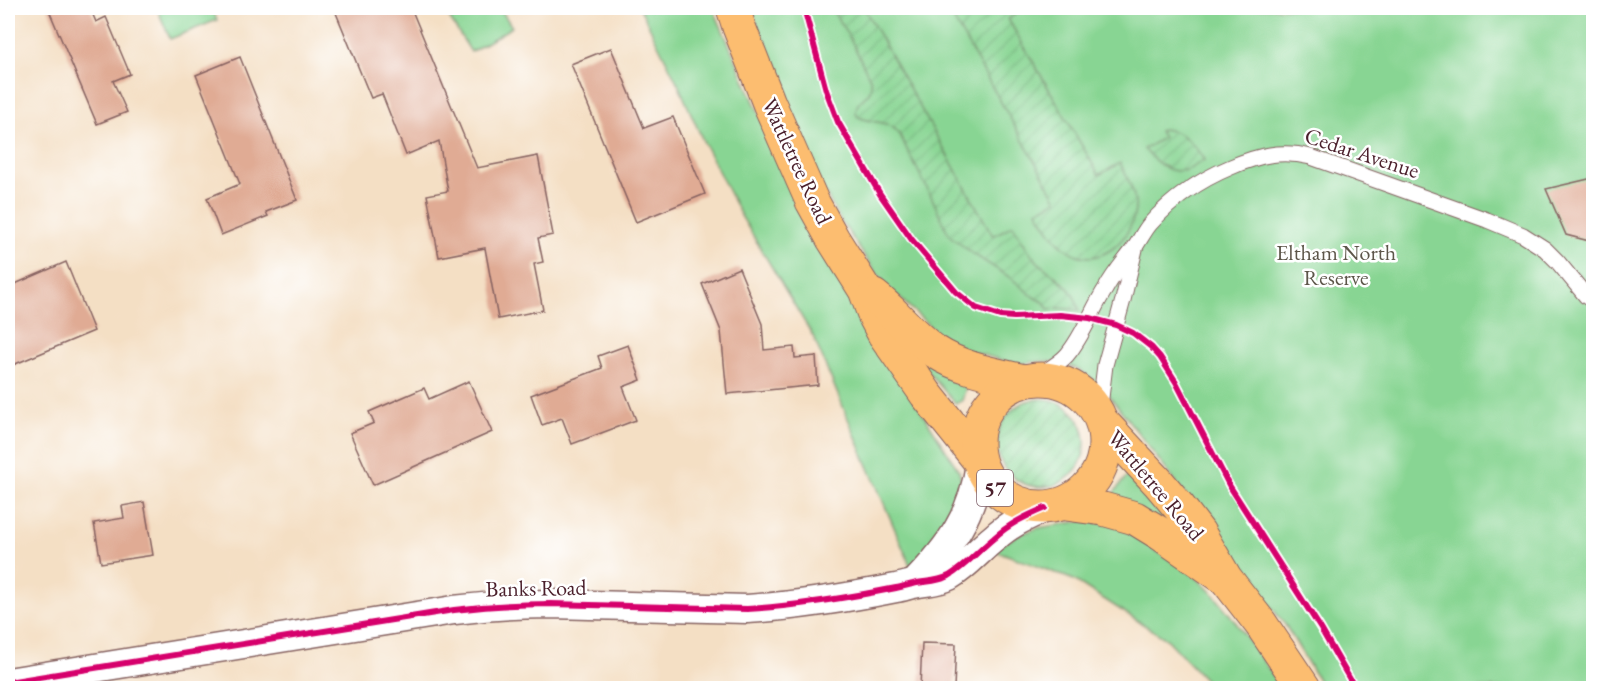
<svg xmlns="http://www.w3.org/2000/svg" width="1601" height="696" font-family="'EB Garamond',serif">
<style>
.green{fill:#88d593;stroke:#697a5f;stroke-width:1.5}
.garden{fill:url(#garden-furrows);stroke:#697a5f;stroke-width:1.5}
.building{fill:#e0ab94}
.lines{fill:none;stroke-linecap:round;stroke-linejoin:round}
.service-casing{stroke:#866261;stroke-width:17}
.minor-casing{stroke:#866261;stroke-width:31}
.primary-casing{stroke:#866261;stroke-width:35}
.service{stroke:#fff;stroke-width:15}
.minor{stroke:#fff;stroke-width:28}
.primary{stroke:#fcbd6f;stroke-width:33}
.cycleway-casing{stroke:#fff;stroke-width:10}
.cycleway{stroke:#d6006c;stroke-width:6}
.labels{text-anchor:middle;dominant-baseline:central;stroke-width:5;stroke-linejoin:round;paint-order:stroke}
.shield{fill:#fff;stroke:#80626b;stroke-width:1.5}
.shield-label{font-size:21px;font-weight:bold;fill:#4a1f2b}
.street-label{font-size:22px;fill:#4a1f2b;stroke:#fff}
.park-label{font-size:22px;fill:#5d564a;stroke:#fff}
</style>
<defs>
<pattern id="garden-furrows" width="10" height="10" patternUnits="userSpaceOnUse" patternTransform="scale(1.5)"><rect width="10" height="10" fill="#88d593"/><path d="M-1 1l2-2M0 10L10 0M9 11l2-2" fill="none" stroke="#77b67f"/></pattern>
</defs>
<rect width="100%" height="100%" fill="#fff"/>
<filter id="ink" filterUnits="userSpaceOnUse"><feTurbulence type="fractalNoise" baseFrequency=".0167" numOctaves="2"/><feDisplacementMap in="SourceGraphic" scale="12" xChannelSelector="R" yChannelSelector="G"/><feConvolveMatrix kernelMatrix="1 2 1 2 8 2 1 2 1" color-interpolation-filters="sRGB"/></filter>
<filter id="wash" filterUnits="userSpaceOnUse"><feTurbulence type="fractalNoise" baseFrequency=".008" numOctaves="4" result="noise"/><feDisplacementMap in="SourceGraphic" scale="24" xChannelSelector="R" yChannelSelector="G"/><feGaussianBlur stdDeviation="1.35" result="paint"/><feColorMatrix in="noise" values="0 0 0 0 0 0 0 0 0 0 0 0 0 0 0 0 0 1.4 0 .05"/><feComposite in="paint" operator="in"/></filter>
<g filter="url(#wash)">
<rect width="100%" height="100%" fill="#f4dfc4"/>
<!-- green -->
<g class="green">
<polygon points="157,8 212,8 217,20 170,39"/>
<polygon points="443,8 500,8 512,27 471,52"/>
<polygon points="640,8 713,8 814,239 831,268 959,471 962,484 961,505 913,572 813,336 740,214 704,143 678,84"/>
<polygon points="751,8 1593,8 1593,688 1323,688 1286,626 1106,391 1083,372 1064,363 1044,361 1016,364 951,346 889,288 872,267 841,221 817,178 786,104"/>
<polygon points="912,348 968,380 962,401 956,403 954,402 924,367"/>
<polygon points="1126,477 1131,478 1183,531 1109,499"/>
<polygon points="1082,521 1115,524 1195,576 1214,595 1234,620 1282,688 1213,688 1168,640 1074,580 994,550 1018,535 1038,528"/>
</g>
<!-- garden -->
<g class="garden">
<path d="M831,8H864L993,236L1013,225C1020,237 1027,250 1037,261C1054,278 1073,284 1079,310L1059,308L1048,309L1044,302L1035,298L1011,278L973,254L949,235L931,196L898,132C885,118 871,125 857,116C852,97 874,100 871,81L851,40Z"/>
<path d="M947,8H1026L1008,19L1099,175L1120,163C1126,175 1133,187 1135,201C1138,232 1105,269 1073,253C1056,244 1047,227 1037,211L1057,200Z"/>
<path d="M1163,129C1183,131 1194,144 1204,160C1199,162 1196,166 1191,168C1172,178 1155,162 1144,149L1163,138L1159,131Z"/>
<circle cx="1041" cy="443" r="44"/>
</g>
<g id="blocks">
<!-- building -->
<g class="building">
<polygon points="48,8 90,8 96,22 106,17 130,74 113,81 127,112 97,124"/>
<polygon points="334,8 411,8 477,168 538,156 553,235 538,238 543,262 534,264 543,310 498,319 485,248 439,257 427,195 448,191 439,141 406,155 382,94 371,98"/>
<polygon points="611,48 644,128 673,117 705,194 636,222 571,64"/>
<polygon points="240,57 297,200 266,212 268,216 221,235 207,198 240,184 196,75"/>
<polygon points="1593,178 1593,242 1566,235 1546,189"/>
<polygon points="66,262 94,331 8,367 8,287"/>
<polygon points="739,268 762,324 764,350 794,347 795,358 816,356 818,385 727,394 721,331 702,284"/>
<polygon points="628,345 641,380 623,387 636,420 572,444 562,418 542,425 531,395 602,368 598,356"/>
<polygon points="469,381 492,432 373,485 350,433 374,423 369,412 424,388 429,399"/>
<polygon points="144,502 153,555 101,563 94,523 124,518 122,506"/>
<polygon points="922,643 956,644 954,688 920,688"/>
</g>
</g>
</g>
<g filter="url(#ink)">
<use href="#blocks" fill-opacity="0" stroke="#866261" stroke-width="1.5"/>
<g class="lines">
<defs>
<g id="service">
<path d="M1034,379C1045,371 1058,365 1067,355C1084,335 1092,309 1106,288C1114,273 1125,261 1135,247C1140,240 1144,231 1150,224C1172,199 1200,180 1231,167C1259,155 1281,150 1311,157L1487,220L1523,235L1545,249L1557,261L1586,296L1594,302"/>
<polyline points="1099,414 1105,365 1123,300 1135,249"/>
</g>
<g id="minor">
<path d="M915,583C950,547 973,515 980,464"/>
<path d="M8,682L454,610C486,606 518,604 551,604L747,609C797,606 846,598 896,588C902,587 908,585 913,584C926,581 937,582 949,576C966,566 979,550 994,538C1009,524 1026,516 1045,508"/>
</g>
<g id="primary">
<polyline points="733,8 739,27 769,103 812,201 833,239 865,290 875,317 884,334 926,394 978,459"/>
<path d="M874,296C896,313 913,337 936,352C962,369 994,374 1024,381"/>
<circle cx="1041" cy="443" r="64"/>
<polyline points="1103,423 1158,482 1179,507 1199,533 1226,579 1261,624 1304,688"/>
<polyline points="1066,504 1103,509 1135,518 1161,534 1220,575"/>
</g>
</defs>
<!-- service casing -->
<use href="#service" class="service-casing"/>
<!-- minor casing -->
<use href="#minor" class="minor-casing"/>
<!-- primary casing -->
<use href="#primary" class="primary-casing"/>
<!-- service -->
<use href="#service" class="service"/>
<!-- minor -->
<use href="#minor" class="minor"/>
<!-- primary -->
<use href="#primary" class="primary"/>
<defs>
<g id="cycleway">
<polyline points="804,8 826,90 838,122 880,194 912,240 956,292 976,308 1000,316 1014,317 1060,315 1090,318 1116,325 1133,333 1151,347 1160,357 1176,382 1229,485 1321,629 1355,688"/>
<path d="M8,682L454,610C486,606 518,604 551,604L747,609C797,606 846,598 896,588C902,587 908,585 913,584C926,581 937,582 949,576C966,566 979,550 994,538C1009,524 1026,516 1045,508"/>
</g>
</defs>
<!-- cycleway casing -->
<use href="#cycleway" class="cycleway-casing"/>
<!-- cycleway -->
<use href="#cycleway" class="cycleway"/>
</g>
</g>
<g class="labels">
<!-- shield labels -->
<rect class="shield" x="977" y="470" width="36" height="36" rx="4.5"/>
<g class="shield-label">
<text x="995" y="488">57</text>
</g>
<!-- street labels -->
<g class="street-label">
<text transform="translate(1362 153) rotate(18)">Cedar Avenue</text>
<text transform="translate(797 161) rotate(65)">Wattletree Road</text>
<text transform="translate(1156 485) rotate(50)">Wattletree Road</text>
<text transform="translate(536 588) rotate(-1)">Banks Road</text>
</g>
<!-- park labels -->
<g class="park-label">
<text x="1336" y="252">Eltham North<tspan x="1336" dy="25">Reserve</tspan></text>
</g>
</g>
<!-- margin -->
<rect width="1601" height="696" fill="none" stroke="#fff" stroke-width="30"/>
</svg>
